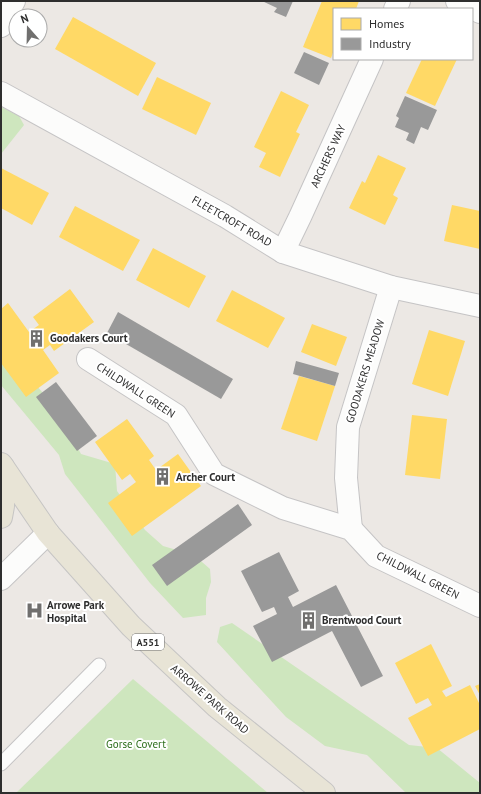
<svg xmlns="http://www.w3.org/2000/svg" width="481" height="794" font-family="'PT Sans',sans-serif">
<style>
.green{fill:#cee6be}
.homes{fill:#ffd966}
.industry{fill:#999}
.lines{fill:none;stroke-linecap:round;stroke-linejoin:round}
.lane-casing{stroke:#c5c4c5;stroke-width:15}
.street-casing{stroke:#c5c4c5;stroke-width:24}
.primary-casing{stroke:#c6c5c4;stroke-width:24}
.lane{stroke:#fcfcfb;stroke-width:13}
.street{stroke:#fcfcfb;stroke-width:22}
.primary{stroke:#e8e4d6;stroke-width:22}
.labels{text-anchor:middle;dominant-baseline:central;stroke-width:4;stroke-linejoin:round;paint-order:stroke}
.shield{fill:#fff;stroke:#6d6d6d;stroke-width:1}
.shield-label{font-size:10px;font-weight:bold;fill:#2e2e2e}
.street-label{font-size:11px;fill:#2e2e2e;stroke:#fff}
.poi-label{font-size:11px;font-weight:bold;fill:#2e2e2e;stroke:#fff;text-anchor:start}
.park-label{font-size:11px;fill:#2c6e1b;stroke:#fff}
</style>
<rect width="100%" height="100%" fill="#ece8e4"/>
<!-- green -->
<g class="green">
<polygon points="1,107 19,116 24,125 1,154"/>
<polygon points="1,343 13,359 58,410 81,454 115,464 117,491 145,530 163,546 194,555 210,569 211,582 206,598 206,615 183,618 150,583 65,474 59,455 1,385"/>
<polygon points="232,623 409,745 437,748 480,783 480,793 406,793 367,755 325,746 286,717 217,642 220,627"/>
<polygon points="133,679 268,793 16,793"/>
</g>
<!-- homes -->
<g class="homes">
<polygon points="322,1 359,1 356,9 334,9 334,50 331,58 303,47"/>
<polygon points="73,17 156,63 138,96 55,49"/>
<polygon points="422,59 457,59 435,106 406,93"/>
<polygon points="157,77 211,103 196,135 142,109"/>
<polygon points="281,91 309,105 296,132 300,134 280,177 259,167 266,153 254,147"/>
<polygon points="378,155 406,168 393,195 398,198 385,225 349,208 362,181 365,183"/>
<polygon points="1,168 49,193 32,225 1,208"/>
<polygon points="452,205 480,211 480,249 444,241"/>
<polygon points="75,206 140,240 123,271 59,237"/>
<polygon points="153,248 206,276 189,308 136,280"/>
<polygon points="70,289 94,322 54,351 50,345 43,350 59,373 26,397 1,363 1,309 8,303 29,332 39,325 33,317"/>
<polygon points="232,290 285,318 268,348 216,321"/>
<polygon points="312,324 347,337 336,366 301,352"/>
<polygon points="429,330 465,341 448,396 412,384"/>
<polygon points="299,376 335,386 317,441 281,429"/>
<polygon points="412,415 447,419 440,479 405,475"/>
<polygon points="127,419 154,456 149,460 156,470 178,454 201,486 132,536 108,503 136,482 130,474 122,480 95,442"/>
<polygon points="431,644 452,686 442,691 446,697 470,685 480,705 480,729 428,756 408,718 432,705 428,698 416,704 395,663"/>
<polygon points="480,684 480,695 475,686"/>
</g>
<!-- industry -->
<g class="industry">
<polygon points="262,1 293,1 286,17 274,12 277,8"/>
<polygon points="304,52 329,63 319,85 294,73"/>
<polygon points="405,96 437,110 428,130 421,127 414,144 406,140 409,133 395,127 399,118 396,116"/>
<polygon points="118,312 233,379 221,399 107,333"/>
<polygon points="296,361 339,373 335,386 293,374"/>
<polygon points="56,382 97,436 77,451 36,397"/>
<polygon points="238,504 252,525 167,586 152,565"/>
<polygon points="279,552 299,591 288,597 293,607 336,585 383,676 361,687 332,631 272,662 253,626 277,614 274,607 262,612 241,571"/>
</g>
<g class="lines">
<defs>
<polyline id="lane" points="1,764 99,665"/>
<g id="street">
<polyline points="457,1 480,12"/>
<polyline points="395,9 399,1"/>
<polyline points="1,26 14,1"/>
<polyline points="1,93 225,216 283,252 391,287 480,306"/>
<polyline points="283,252 300,217 372,59"/>
<polyline points="88,359 176,415 214,474 283,508 351,529 376,556 480,606"/>
<polyline points="351,529 346,478 348,427 391,287"/>
<polyline points="1,579 48,533"/>
</g>
<g id="primary">
<polyline points="1,464 48,533 131,626 217,707 324,793"/>
<polyline points="1,517 3,506 3,467"/>
</g>
</defs>
<!-- lane casing -->
<use href="#lane" class="lane-casing"/>
<!-- street casing -->
<use href="#street" class="street-casing"/>
<!-- primary casing -->
<use href="#primary" class="primary-casing"/>
<!-- lane -->
<use href="#lane" class="lane"/>
<!-- street -->
<use href="#street" class="street"/>
<!-- primary -->
<use href="#primary" class="primary"/>
</g>
<!-- icons -->
<defs>
<symbol id="building-bare" viewBox="-9 -9 18 18"><path d="M-4-6H4V6H1V3H-1V6H-4ZM-2.5-4.3h1.7v1.8h-1.7ZM.8-4.3h1.7v1.8H.8ZM-2.5-1h1.7V.8h-1.7ZM.8-1h1.7V.8H.8Z" fill="#706f6e" stroke="#fff" stroke-width="2.5" paint-order="stroke"/></symbol>
<symbol id="hospital-bare" viewBox="-9 -9 18 18"><path d="M-5-5h3v3.5h4V-5h3V5h-3V1.5h-4V5h-3Z" fill="#706f6e" stroke="#fff" stroke-width="2.5" paint-order="stroke"/></symbol>
</defs>
<g fill-rule="evenodd">
<use href="#building-bare" x="24" y="326" width="25" height="25"/>
<use href="#building-bare" x="150" y="464" width="25" height="25"/>
<use href="#hospital-bare" x="22" y="598" width="25" height="25"/>
<use href="#building-bare" x="296" y="608" width="25" height="25"/>
</g>
<g class="labels">
<!-- shield labels -->
<rect class="shield" x="132" y="634" width="32" height="16" rx="3"/>
<g class="shield-label">
<text x="148" y="642">A551</text>
</g>
<!-- street labels -->
<g class="street-label">
<text transform="translate(328 156) rotate(-65)">ARCHERS WAY</text>
<text transform="translate(232 221) rotate(30)">FLEETCROFT ROAD</text>
<text transform="translate(365 371) rotate(-73)">GOODAKERS MEADOW</text>
<text transform="translate(136 390) rotate(33)">CHILDWALL GREEN</text>
<text transform="translate(418 575) rotate(27)">CHILDWALL GREEN</text>
<text transform="translate(210 699) rotate(41)">ARROWE PARK ROAD</text>
</g>
<!-- poi labels -->
<g class="poi-label">
<text x="50" y="338">Goodakers Court</text>
<text x="176" y="477">Archer Court</text>
<text x="47" y="605">Arrowe Park<tspan x="47" dy="13">Hospital</tspan></text>
<text x="322" y="620">Brentwood Court</text>
</g>
<!-- park labels -->
<g class="park-label">
<text x="136" y="744">Gorse Covert</text>
</g>
</g>
<!-- border -->
<rect width="481" height="794" fill="none" stroke="#2e2e2e" stroke-width="4"/>
<!-- legend -->
<rect x="333" y="8" width="140" height="52" fill="#ffffff" stroke="#ababab"/>
<rect x="341" y="18" width="20" height="12" fill="#ffd966" stroke="#ababab"/>
<text x="369" y="28" font-size="12" fill="#2e2e2e">Homes</text>
<rect x="341" y="38" width="20" height="12" fill="#999999" stroke="#ababab"/>
<text x="369" y="48" font-size="12" fill="#2e2e2e">Industry</text>
<!-- north arrow -->
<g transform="translate(28 28) rotate(340)"><circle r="19" fill="#ffffff" stroke="#ababab"/>
<path d="M0-3L7 15L0 10L-7 15Z" fill="#706f6e"/>
<text y="-6" font-size="11" font-weight="bold" text-anchor="middle" fill="#2e2e2e">N</text>
</g>
</svg>
